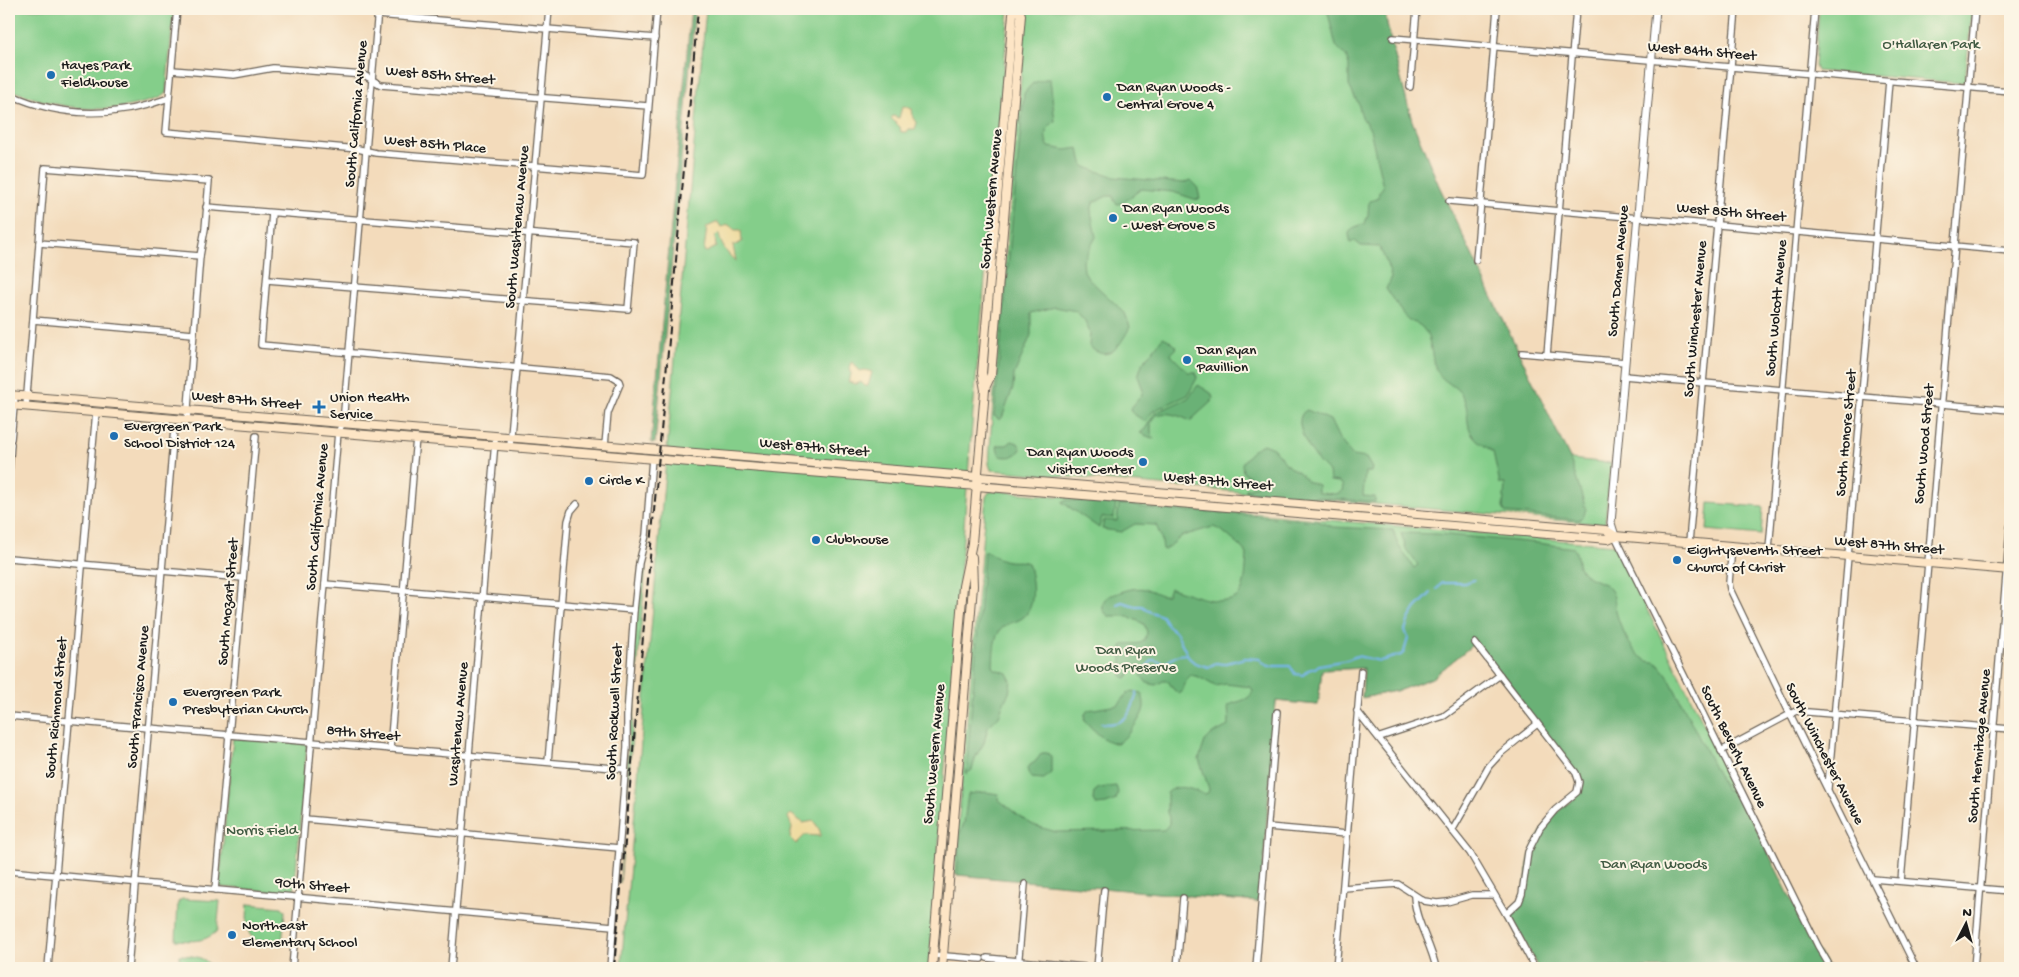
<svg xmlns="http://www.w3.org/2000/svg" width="2019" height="977" font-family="'Gochi Hand',sans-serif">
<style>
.green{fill:#84ce8a;stroke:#507553}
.forest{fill:#6bb176;stroke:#446649}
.sand{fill:#eeda9e;stroke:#857b5d}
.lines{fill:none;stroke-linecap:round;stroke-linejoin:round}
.stream{stroke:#78b6eb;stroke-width:2}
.minor-casing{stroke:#675f54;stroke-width:8}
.tertiary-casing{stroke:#675f54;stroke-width:9}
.secondary-casing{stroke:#675f54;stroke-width:10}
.minor{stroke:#fff;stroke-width:5.5}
.tertiary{stroke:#fff;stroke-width:7}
.secondary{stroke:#fde5c5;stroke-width:8}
.rail{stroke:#1c1c1c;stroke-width:2;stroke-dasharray:8 4;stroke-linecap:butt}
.poi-dot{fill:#1f6fb2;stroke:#fcf5e5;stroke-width:2}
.labels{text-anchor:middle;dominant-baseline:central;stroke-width:4;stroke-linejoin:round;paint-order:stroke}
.park-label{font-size:15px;fill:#405a42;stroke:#fcf5e5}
.street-label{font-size:15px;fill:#1c1c1c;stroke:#fcf5e5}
.poi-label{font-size:15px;fill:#1c1c1c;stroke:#fcf5e5;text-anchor:start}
</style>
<rect width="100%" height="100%" fill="#fcf5e5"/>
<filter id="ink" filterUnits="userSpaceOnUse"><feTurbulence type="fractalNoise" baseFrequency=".02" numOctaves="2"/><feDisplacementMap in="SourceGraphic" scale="10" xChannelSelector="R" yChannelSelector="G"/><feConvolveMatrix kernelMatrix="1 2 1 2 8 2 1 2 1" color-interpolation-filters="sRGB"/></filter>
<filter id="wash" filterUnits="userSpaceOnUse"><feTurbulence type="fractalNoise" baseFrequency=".0096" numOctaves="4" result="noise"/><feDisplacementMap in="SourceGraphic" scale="20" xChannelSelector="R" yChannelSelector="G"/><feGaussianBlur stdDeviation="1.12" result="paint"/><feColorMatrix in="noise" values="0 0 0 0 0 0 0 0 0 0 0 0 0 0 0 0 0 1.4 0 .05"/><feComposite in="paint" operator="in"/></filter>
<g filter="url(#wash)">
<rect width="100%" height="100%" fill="#f3dbbb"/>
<!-- green -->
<g class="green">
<path d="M9,9H174L166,93C160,99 150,101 142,103C97,116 51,106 9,89Z"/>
<polygon points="706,9 1009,9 973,412 929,968 621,968"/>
<polygon points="1027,9 1384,9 1390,38 1412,121 1439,186 1567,453 1570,459 1611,463 1605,523 1602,524 991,470 989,464 992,415"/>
<polygon points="1819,9 1972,9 1965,81 1960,83 1817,71 1815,66"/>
<polygon points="1017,14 1018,15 986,374 986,355"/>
<polygon points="997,491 1615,545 1814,946 1825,962 1538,968 1511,915 1522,902 1527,873 1561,808 1580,794 1582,782 1476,642 1432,678 1400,690 1362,698 1364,668 1322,670 1318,705 1276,701 1262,881 1258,902 954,874 986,497 989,492"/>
<polygon points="1709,503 1763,507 1761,535 1707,530"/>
<polygon points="648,538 620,883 636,610 641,562"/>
<polygon points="233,738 307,744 294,893 219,887"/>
<path d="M182,899L220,901L217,931C204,943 192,941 176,940L178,902Z"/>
<path d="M248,904L282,907L285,911L282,945C248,942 245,938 248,904Z"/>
<path d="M180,955C193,956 205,956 212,968H179Z"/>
</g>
<!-- forest -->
<g class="forest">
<polygon points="691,9 695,9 655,443 651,443"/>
<path d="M1327,9H1384L1390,38L1412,121L1439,186L1570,459L1586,509L1584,515L1579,520L1506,513L1503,508L1505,484H1500L1493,452C1484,445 1472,439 1469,427C1466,416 1469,405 1461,394C1456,386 1444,382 1439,374C1429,360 1434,340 1422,327C1418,323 1413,323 1409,320C1401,314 1398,306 1393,298C1391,295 1388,293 1386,289C1387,285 1391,282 1391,278C1391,273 1382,251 1379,247L1361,246L1355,241L1350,243L1349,233L1353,228L1365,223L1368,215L1369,201L1378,199L1379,192L1383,187L1370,129L1362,117L1358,103L1349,86V66L1346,56L1336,46Z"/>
<path d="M1045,79H1050L1055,121C1045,129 1043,136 1049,147L1066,150L1079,148C1080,153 1081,161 1083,165C1086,169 1107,173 1114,177L1184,183L1191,180L1197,186L1200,198L1197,200L1173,192L1141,189L1123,203L1117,204L1114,200L1113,196H1107L1093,203L1091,212L1096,237L1083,261L1084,271L1089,279L1125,313L1130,327C1121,343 1110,366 1089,346L1090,333L1085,321L1076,311L1055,307L1031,313V335L1014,375L1013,388L1002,418L1000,420L994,416L1024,93L1033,83Z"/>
<polygon points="1163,337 1169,340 1177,347 1171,353 1172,356 1188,372 1196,372 1197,378 1188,395 1153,411 1146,422 1132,413 1130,409 1141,396 1143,390 1138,376 1142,364"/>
<path d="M1198,385L1211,393L1213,398L1211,402L1190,421C1178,414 1150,406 1151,428C1151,433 1151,435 1154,439L1140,433L1145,429L1155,413L1188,398Z"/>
<path d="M1307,410L1330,420L1339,439L1353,456L1366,458L1372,468L1371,472H1365L1363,496L1375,497V502L1245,491L1246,489L1256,486L1259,481L1243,473L1242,463L1254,449L1263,444L1273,448L1289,467L1299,472L1307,481L1318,485V493L1336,494L1342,491L1343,485L1339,482L1330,481L1329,472C1317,465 1286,419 1307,410Z"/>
<path d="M1012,441L1018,443L1021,449C1017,457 1008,458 1000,456L997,448L998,445H1007Z"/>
<polygon points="1067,500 1116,504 1114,518 1102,517 1099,528 1062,502"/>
<path d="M1119,504C1146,507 1175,514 1201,511L1317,521L1333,527L1393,530L1398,545L1414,568L1418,565L1406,549L1401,533L1437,534L1538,543L1574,548C1579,556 1576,566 1583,573C1590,580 1604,581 1610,589C1616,597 1614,606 1617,615C1622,631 1636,664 1656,662L1667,674L1726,791L1736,787L1814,946L1828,968H1538L1511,915C1532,894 1523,884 1529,859C1533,845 1540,832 1548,821C1559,807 1581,800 1582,782L1476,642L1432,678L1400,690L1362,698L1364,668L1322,670L1318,705L1276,701L1262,881L1258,902L957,875L960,833L964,823L968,794L986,792L998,794L999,800L1019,816L1033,825L1056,832L1164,830L1169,824V817L1167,813V793C1179,782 1192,790 1204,794L1208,793L1209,789L1199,759L1205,741L1211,735L1228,726L1229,721L1228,706C1236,700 1248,703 1253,691L1251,687L1226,684L1215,686L1199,677L1191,675L1187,679L1182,692L1179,694L1173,689L1168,681H1163L1156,685L1147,683L1141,676L1143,671L1137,666L1133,667L1129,676L1126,678L1122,676V646C1132,639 1144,651 1147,632L1144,624L1128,616H1108L1103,610C1102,600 1105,597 1115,594C1127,590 1136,586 1149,590C1156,592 1159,596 1167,595L1170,588C1188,592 1232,614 1242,590C1246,579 1246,566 1247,554L1240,546L1221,530L1213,527L1182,536L1165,550L1163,549L1161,537L1156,525L1135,524L1121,532L1102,529L1104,520L1117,521Z"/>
<path d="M986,551C994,555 999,560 1008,561C1015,562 1021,560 1028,563C1033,579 1038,611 1019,620C1012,623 1004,624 999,632C993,641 994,655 993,666L995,669L1007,673L1011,681L1009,693L1003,704L999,716L988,727L984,743L976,756L972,770L966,774L984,553Z"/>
<path d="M1133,691L1141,693C1144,698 1145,706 1143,711C1141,719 1123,743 1116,743C1104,743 1092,728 1084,720L1085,714L1088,710L1118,705L1128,693Z"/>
<polygon points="1042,753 1047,753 1051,756 1051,773 1044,779 1031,778 1028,769 1030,765 1035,762"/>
<polygon points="1116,786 1118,792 1116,800 1106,804 1096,805 1093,800 1094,792 1099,788"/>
</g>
<!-- sand -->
<g class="sand">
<polygon points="904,106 912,109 913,116 917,123 915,129 909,129 907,132 901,132 900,127 891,118 893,116 899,118 902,107"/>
<path d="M718,222L721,227L729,225L735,230H741L742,242L733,246L736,261C728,256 719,242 719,233L715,237L716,247L707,252L704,251L707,227Z"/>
<polygon points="852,362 860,371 865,370 872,372 868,386 865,386 861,382 856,384 848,382 851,375 850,364"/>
<polygon points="791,814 803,823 814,821 820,831 820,836 805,835 796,844 790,838 792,827 788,817"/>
</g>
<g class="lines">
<!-- stream -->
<g class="stream">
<polyline points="1437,589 1442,583 1464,583 1474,580"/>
<polyline points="1117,604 1122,602 1135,606 1142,606 1151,612 1162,616 1168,626 1176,632 1189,658 1195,663 1208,667 1216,663 1223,664 1245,658 1260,659 1263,663 1269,666 1290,666 1295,674 1303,675 1308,670 1315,668 1319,665 1347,660 1357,656 1380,661 1401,655 1404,652 1408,638 1405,630 1409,619 1416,608 1431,593"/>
<polyline points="1146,667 1153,660 1165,663 1178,655 1187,654"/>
<path d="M1101,723C1125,727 1132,713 1137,692"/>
</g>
</g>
</g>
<g filter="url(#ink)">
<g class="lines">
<defs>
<g id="minor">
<polyline points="177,9 166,132 358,149 376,153 643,175 657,9"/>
<polyline points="378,15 655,38"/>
<polyline points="1393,38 2010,91"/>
<polyline points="172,70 234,75 273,68 364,75 381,85 648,106"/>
<polyline points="1410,87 1417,9"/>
<path d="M9,94C61,118 116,118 169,98"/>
<polyline points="1449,201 2010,251"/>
<polyline points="206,207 634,242 628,309 267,280"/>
<polyline points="272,213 261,345 611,376 619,381 620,384 608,413 605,445"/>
<polyline points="39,243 200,256"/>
<polyline points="1476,260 1497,9"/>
<polyline points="33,320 193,334"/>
<polyline points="1522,353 1625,362"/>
<polyline points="1547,355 1576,9"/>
<polyline points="1624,376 2010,410"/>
<polyline points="26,407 45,168 209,181 205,229 200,256 187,420"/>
<polyline points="11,439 15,396"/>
<polyline points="93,445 96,412"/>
<polyline points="510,446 549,9"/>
<polyline points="9,471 11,444"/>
<polyline points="413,471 416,438"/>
<polyline points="492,477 495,442"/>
<polyline points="1615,536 1818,946 1831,968"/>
<polyline points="1689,542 1736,9"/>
<polyline points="1732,546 1729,583 1730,589 1787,708 1916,968"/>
<polyline points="1769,549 1815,9"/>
<polyline points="9,558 243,578"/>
<polyline points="325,584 634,610"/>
<polyline points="1475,643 1576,773 1579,782 1577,792 1555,810 1540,828 1528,852 1522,894 1519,902 1506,914"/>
<polyline points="1357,711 1470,853 1506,914 1535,968"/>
<polyline points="9,716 625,769"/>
<polyline points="1380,737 1444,716 1500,675"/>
<polyline points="390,749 413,476"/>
<polyline points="1721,751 1796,711 2010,729"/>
<polyline points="548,762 568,521 571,511 577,504"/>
<polyline points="1828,788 1889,81"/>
<polyline points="305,819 619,848"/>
<polyline points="1268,827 1347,834"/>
<polyline points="1452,831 1489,766 1501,753 1536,725"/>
<polyline points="9,871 613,926"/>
<polyline points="1873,879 2010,891"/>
<polyline points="1901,881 1975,9"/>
<polyline points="1343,888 1398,884 1424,901 1437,903 1447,902 1472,895 1494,895"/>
<polyline points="215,890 256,436"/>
<path d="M1414,896C1415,921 1431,943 1436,968"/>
<polyline points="933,955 981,959"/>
<polyline points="987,958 1096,968"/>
<polyline points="48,968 92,450"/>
<polyline points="128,968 174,429"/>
<polyline points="292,968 338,432 343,423 378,9"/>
<polyline points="451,968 492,482"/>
<polyline points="610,968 627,747 627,716 634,610 639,563 646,535 652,458"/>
<polyline points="1018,968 1025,884"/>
<polyline points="1097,968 1104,890"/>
<polyline points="1177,968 1183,898"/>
<polyline points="1256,968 1277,712"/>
<polyline points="1336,968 1361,671"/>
<polyline points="1974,968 2010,527"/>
</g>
<polyline id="tertiary" points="1615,536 1611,523 1656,9"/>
<g id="secondary">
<polyline points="985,388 991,375 1021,15 1019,9"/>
<polyline points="9,395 1606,530 1615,536 2010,570"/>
<polyline points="9,405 1608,539 1615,536"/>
<polyline points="932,968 963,586 972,543 985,390 982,373 1013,14 1015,9"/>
<polyline points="942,968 973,586 972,557"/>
</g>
</defs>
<!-- minor casing -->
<use href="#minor" class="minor-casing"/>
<!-- tertiary casing -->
<use href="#tertiary" class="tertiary-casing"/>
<!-- secondary casing -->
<use href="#secondary" class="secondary-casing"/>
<!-- minor -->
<use href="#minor" class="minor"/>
<!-- tertiary -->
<use href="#tertiary" class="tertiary"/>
<!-- secondary -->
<use href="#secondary" class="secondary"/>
<!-- rail -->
<polyline class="rail" points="614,968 698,9"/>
</g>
</g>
<!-- markers -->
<g class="poi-dot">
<circle cx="51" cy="75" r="5"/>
<circle cx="1107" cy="97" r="5"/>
<circle cx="1113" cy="218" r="5"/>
<circle cx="1187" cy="360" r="5"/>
<path d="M316.5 399.5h5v5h5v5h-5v5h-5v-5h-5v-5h5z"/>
<circle cx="114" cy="436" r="5"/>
<circle cx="1143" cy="462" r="5"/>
<circle cx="589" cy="481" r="5"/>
<circle cx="816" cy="540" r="5"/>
<circle cx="1677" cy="560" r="5"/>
<circle cx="173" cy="702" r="5"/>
<circle cx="232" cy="935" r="5"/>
</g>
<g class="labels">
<!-- park labels -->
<g class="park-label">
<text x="1931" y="45">O'Hallaren Park</text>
<text x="1126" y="651">Dan Ryan<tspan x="1126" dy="17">Woods Preserve</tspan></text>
<text x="262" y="831">Norris Field</text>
<text x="1654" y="865">Dan Ryan Woods</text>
</g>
<!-- street labels -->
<g class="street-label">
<text transform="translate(1702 52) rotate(5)">West 84th Street</text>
<text transform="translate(440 76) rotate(5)">West 85th Street</text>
<text transform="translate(357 114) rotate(-85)">South California Avenue</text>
<text transform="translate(435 145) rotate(5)">West 85th Place</text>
<text transform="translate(992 199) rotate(-85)">South Western Avenue</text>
<text transform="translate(1731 213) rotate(5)">West 85th Street</text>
<text transform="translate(518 227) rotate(-85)">South Washtenaw Avenue</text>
<text transform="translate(1619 271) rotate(-85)">South Damen Avenue</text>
<text transform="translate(1777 308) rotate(-85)">South Wolcott Avenue</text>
<text transform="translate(1696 319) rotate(-85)">South Winchester Avenue</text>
<text transform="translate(246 401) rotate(5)">West 87th Street</text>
<text transform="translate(1847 433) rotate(-85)">South Honore Street</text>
<text transform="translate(1925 444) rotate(-85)">South Wood Street</text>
<text transform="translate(814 448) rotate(5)">West 87th Street</text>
<text transform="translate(1218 482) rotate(5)">West 87th Street</text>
<text transform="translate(318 517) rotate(-85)">South California Avenue</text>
<text transform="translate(1889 546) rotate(5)">West 87th Street</text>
<text transform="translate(229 602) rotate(-85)">South Mozart Street</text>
<text transform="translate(139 697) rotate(-85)">South Francisco Avenue</text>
<text transform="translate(57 708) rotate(-85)">South Richmond Street</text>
<text transform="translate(615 712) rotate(-87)">South Rockwell Street</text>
<text transform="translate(459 724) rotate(-85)">Washtenaw Avenue</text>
<text transform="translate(363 734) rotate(5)">89th Street</text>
<text transform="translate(1980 746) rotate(-85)">South Hermitage Avenue</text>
<text transform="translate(1733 747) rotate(64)">South Beverly Avenue</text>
<text transform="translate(935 754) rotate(-85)">South Western Avenue</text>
<text transform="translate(1824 754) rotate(63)">South Winchester Avenue</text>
<text transform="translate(312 886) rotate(5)">90th Street</text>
</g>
<!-- poi labels -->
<g class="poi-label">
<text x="61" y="66">Hayes Park<tspan x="61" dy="17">Fieldhouse</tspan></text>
<text x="1117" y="88">Dan Ryan Woods -<tspan x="1117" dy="17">Central Grove 4</tspan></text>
<text x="1123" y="209">Dan Ryan Woods<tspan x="1123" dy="17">- West Grove 5</tspan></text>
<text x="1197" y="351">Dan Ryan<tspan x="1197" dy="17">Pavillion</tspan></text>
<text x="330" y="398">Union Health<tspan x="330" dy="17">Service</tspan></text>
<text x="124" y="427">Evergreen Park<tspan x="124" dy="17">School District 124</tspan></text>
<text x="1133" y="453" text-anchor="end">Dan Ryan Woods<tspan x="1133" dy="17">Visitor Center</tspan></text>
<text x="599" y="481">Circle K</text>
<text x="826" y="540">Clubhouse</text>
<text x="1687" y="551">Eightyseventh Street<tspan x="1687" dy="17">Church of Christ</tspan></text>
<text x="183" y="693">Evergreen Park<tspan x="183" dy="17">Presbyterian Church</tspan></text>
<text x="242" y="926">Northeast<tspan x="242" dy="17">Elementary School</tspan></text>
</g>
</g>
<!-- margin -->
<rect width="2019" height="977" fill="none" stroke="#fcf5e5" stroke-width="30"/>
<!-- north arrow -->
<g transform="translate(1966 924) rotate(6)" stroke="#fcf5e5" stroke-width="4" paint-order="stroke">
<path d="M0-4L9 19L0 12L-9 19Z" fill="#1c1c1c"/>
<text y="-8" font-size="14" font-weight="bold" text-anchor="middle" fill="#1c1c1c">N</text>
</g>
</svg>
